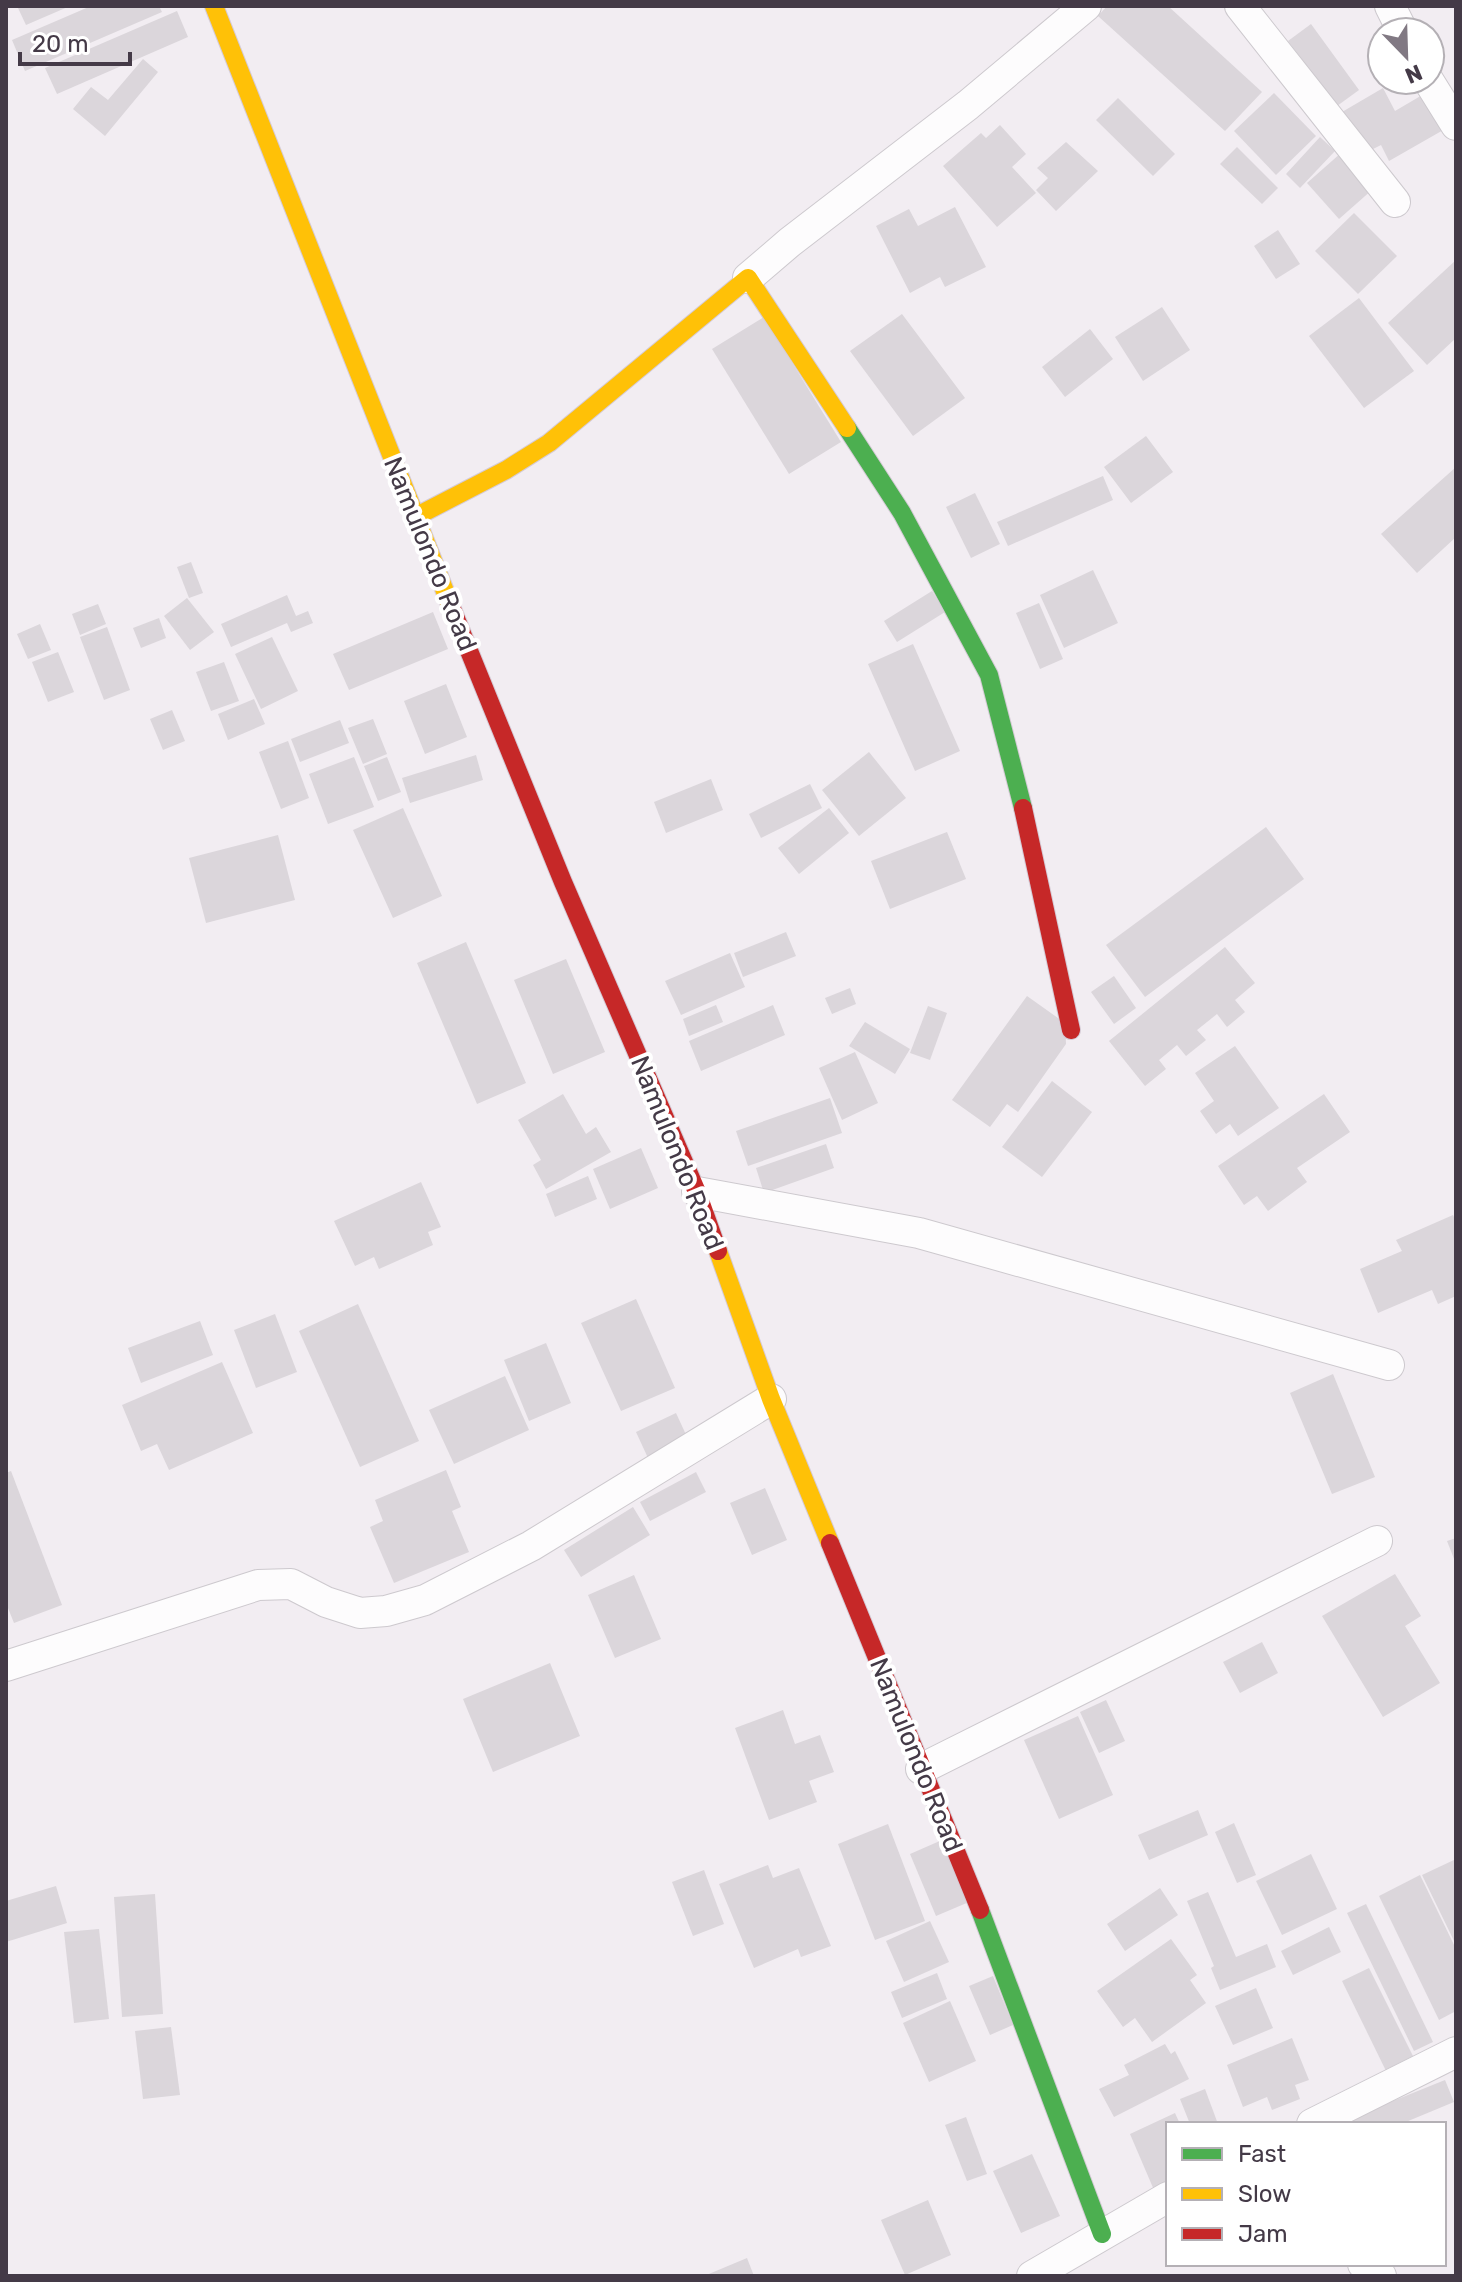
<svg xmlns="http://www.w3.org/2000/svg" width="1462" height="2282" font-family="Rubik,sans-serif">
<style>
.building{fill:#dbd6db}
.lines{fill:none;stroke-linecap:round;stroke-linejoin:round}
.street-casing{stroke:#cdc9ce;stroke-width:32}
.fast-casing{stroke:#d5cbd6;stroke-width:20}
.slow-casing{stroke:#d5cbd6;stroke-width:20}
.jam-casing{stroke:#d5cbd6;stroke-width:20}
.street{stroke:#fdfcfd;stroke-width:30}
.fast{stroke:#4caf50;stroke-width:18}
.slow{stroke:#ffc107;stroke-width:18}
.jam{stroke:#c62828;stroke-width:18}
.labels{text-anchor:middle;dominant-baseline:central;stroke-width:8;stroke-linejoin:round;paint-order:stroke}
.street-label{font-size:26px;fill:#443a47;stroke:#fff}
</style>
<rect width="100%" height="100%" fill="#f2edf2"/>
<!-- building -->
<g class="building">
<polygon points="22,6 70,6 26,25 18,8"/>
<polygon points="91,6 159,6 162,12 25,71 12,40"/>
<polygon points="1107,6 1168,6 1262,92 1225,131 1098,16"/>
<polygon points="177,11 188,37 57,94 45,68"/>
<polygon points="1311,24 1359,90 1337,106 1288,41"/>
<polygon points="143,59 158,72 105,136 73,109 91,87 108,100"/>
<polygon points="1383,88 1395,111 1424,94 1445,129 1389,161 1381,145 1365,153 1342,112"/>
<polygon points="1274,93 1316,136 1276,175 1234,131"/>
<polygon points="1118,98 1175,154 1153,176 1096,120"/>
<polygon points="1000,125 1026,154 1012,167 1036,193 997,227 943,166 981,133 986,138"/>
<polygon points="1320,137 1335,151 1300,188 1286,174"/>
<polygon points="1066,142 1098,171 1056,211 1036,190 1048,178 1037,168"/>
<polygon points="1237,147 1278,188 1262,204 1220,164"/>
<polygon points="1341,153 1373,189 1339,219 1307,183"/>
<polygon points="955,207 986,267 945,287 940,277 910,293 876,226 909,209 918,226"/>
<polygon points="1354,213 1397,256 1358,294 1315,251"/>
<polygon points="1278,230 1300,264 1276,279 1254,246"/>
<polygon points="1456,260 1456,338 1427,365 1388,323"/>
<polygon points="1359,298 1414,371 1364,408 1309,336"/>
<polygon points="1162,307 1190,350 1143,381 1115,337"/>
<polygon points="902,314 965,398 913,436 850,351"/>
<polygon points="764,317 841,442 789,474 712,349"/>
<polygon points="1090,329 1113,359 1065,397 1042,367"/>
<polygon points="1146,436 1173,472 1131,503 1104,467"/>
<polygon points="1456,467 1456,537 1417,573 1381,534"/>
<polygon points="1103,476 1113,500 1008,546 997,522"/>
<polygon points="975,493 1000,544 971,558 946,507"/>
<polygon points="191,562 203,593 189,598 177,567"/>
<polygon points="1093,570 1118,623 1064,648 1040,595"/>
<polygon points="932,591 945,612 897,642 884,621"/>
<polygon points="287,595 296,616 308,611 313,623 291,632 287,623 231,647 221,624"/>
<polygon points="187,598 214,632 190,650 164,616"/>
<polygon points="1039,603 1063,659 1040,669 1016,613"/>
<polygon points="98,604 106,624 80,635 72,614"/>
<polygon points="433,612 448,649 349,690 333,654"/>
<polygon points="159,618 166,638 141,648 133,628"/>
<polygon points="40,624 51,650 28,659 17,634"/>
<polygon points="107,627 130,690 104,700 80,637"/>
<polygon points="272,637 298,691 261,709 235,654"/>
<polygon points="913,644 960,751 915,771 868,664"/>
<polygon points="58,652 74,692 48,702 32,662"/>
<polygon points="224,662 239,701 211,711 196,672"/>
<polygon points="446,684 467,737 425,754 404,701"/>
<polygon points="254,699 265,724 228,740 218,714"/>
<polygon points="172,710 185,741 163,750 150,719"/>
<polygon points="373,719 387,754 363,764 348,728"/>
<polygon points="340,720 349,743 300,762 291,739"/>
<polygon points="288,741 309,798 281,809 259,752"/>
<polygon points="869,752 906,798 859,836 822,790"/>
<polygon points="476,755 483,780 410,803 402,778"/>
<polygon points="354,757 374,807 328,824 309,774"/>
<polygon points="387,757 401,792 378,801 364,766"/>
<polygon points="711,779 723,810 666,833 654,802"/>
<polygon points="810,784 822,808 761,838 749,814"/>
<polygon points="403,808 442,896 393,918 353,830"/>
<polygon points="829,808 849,833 799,874 778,848"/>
<polygon points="1266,827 1304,879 1145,997 1106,945"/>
<polygon points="947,832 966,879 890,909 871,861"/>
<polygon points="278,835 295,900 206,923 189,858"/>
<polygon points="786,932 796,956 743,977 734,953"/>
<polygon points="466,942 526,1083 477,1104 417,963"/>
<polygon points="1225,947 1255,983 1235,1000 1245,1012 1227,1027 1217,1014 1197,1030 1206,1040 1186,1056 1177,1045 1159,1060 1166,1069 1145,1086 1109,1041"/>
<polygon points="730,953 745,987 681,1015 665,981"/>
<polygon points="566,959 605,1052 553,1074 514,980"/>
<polygon points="1114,976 1136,1008 1114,1024 1091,992"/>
<polygon points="850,988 856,1004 832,1014 825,998"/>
<polygon points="1027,996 1065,1023 1066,1044 1018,1112 1007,1104 990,1127 952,1100"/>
<polygon points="716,1005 723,1022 689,1036 683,1019"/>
<polygon points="773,1005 785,1035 701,1071 689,1041"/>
<polygon points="928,1006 947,1013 930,1060 910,1053"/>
<polygon points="865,1022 910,1049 895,1074 849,1046"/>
<polygon points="1235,1046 1279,1108 1238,1136 1230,1124 1216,1134 1200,1111 1214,1101 1195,1073"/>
<polygon points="855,1052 878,1103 842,1120 819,1068"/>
<polygon points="1052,1081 1092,1112 1042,1177 1002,1147"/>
<polygon points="563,1094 586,1134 596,1127 611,1152 546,1189 533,1165 541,1160 518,1120"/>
<polygon points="1324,1094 1350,1132 1297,1168 1307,1182 1268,1211 1257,1196 1244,1205 1218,1166"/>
<polygon points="830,1098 842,1133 748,1166 736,1131"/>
<polygon points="826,1144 834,1168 764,1193 756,1168"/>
<polygon points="641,1148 658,1188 610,1209 593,1169"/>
<polygon points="588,1176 597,1199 555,1217 546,1194"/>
<polygon points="421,1182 441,1227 428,1232 433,1245 379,1269 374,1257 355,1266 334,1221"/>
<polygon points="1453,1215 1456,1221 1456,1296 1438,1304 1432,1290 1378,1313 1360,1269 1402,1251 1396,1240"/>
<polygon points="636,1299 675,1388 621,1411 581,1323"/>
<polygon points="358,1304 419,1441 360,1467 299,1331"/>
<polygon points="275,1314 297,1372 256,1388 234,1330"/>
<polygon points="200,1321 213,1355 141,1383 128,1348"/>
<polygon points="546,1343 571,1403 529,1421 504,1360"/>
<polygon points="222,1362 253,1433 169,1470 157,1444 141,1451 122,1405"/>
<polygon points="1333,1374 1375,1477 1332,1494 1290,1393"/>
<polygon points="505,1376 529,1430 454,1464 429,1410"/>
<polygon points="676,1413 688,1439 648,1458 636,1432"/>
<polygon points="446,1470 461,1507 452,1511 469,1552 394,1583 370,1527 383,1521 375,1500"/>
<polygon points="11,1471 62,1605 14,1623 6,1603 6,1473"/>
<polygon points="696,1472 706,1492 650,1521 640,1502"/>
<polygon points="765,1488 787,1540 752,1555 730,1503"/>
<polygon points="633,1507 650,1535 581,1577 564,1550"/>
<polygon points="1456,1538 1456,1564 1447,1541"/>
<polygon points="1395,1574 1421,1616 1405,1626 1440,1683 1383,1717 1322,1616"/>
<polygon points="634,1575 661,1639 615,1658 588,1595"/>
<polygon points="1262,1642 1278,1673 1240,1693 1223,1662"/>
<polygon points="550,1663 580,1736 493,1772 463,1699"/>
<polygon points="1106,1700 1125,1741 1099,1753 1080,1712"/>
<polygon points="783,1710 795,1744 820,1735 834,1772 809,1781 817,1802 769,1820 735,1728"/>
<polygon points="1078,1716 1113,1795 1059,1819 1024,1740"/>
<polygon points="1198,1810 1208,1835 1149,1860 1138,1835"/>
<polygon points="1234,1823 1256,1875 1237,1883 1215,1832"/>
<polygon points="888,1824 925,1921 875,1940 838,1844"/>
<polygon points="942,1840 969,1902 936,1916 910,1854"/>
<polygon points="1311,1854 1337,1909 1282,1935 1256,1881"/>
<polygon points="1456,1859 1456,1945 1422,1875"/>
<polygon points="768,1865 773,1878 799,1868 831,1946 801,1957 798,1949 754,1968 719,1884"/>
<polygon points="704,1870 724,1924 693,1936 672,1882"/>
<polygon points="1420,1875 1456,1949 1456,2011 1439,2020 1379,1896"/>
<polygon points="56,1886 67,1923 6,1942 6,1901"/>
<polygon points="1160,1888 1178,1915 1125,1951 1107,1924"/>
<polygon points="1208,1892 1236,1957 1267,1944 1276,1967 1220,1990 1211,1968 1214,1966 1187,1901"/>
<polygon points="155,1894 163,2014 122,2017 114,1897"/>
<polygon points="1366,1904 1433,2042 1414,2051 1347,1913"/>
<polygon points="930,1921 949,1962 904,1982 886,1941"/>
<polygon points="1329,1927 1341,1952 1293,1975 1281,1951"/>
<polygon points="99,1929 109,2019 74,2023 64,1932"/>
<polygon points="1171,1939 1197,1975 1190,1980 1206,2003 1152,2042 1135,2018 1123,2027 1097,1991"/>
<polygon points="1369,1968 1417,2064 1389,2077 1342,1981"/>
<polygon points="937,1973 947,1999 902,2018 891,1992"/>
<polygon points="993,1976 1013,2025 990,2035 969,1986"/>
<polygon points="1256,1988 1273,2028 1233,2045 1215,2006"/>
<polygon points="950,2001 976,2061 929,2082 903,2023"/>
<polygon points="171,2027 180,2095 143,2099 135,2031"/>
<polygon points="1292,2038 1309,2080 1295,2085 1300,2099 1272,2110 1267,2097 1243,2107 1227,2065"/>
<polygon points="1165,2044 1171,2054 1175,2051 1189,2079 1114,2117 1099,2089 1129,2075 1124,2065"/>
<polygon points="1445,2080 1454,2102 1401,2124 1336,2124"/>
<polygon points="1205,2089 1218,2124 1190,2124 1180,2099"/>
<polygon points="1175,2113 1180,2124 1168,2124 1168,2184 1154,2190 1130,2134"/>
<polygon points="966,2117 987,2174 967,2181 945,2125"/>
<polygon points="1032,2154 1060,2216 1021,2233 993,2171"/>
<polygon points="928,2200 951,2255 905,2275 881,2220"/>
<polygon points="747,2258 754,2276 704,2276"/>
</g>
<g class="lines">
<defs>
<g id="street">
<polyline points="1240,6 1395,202"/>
<polyline points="1390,6 1403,32"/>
<polyline points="1428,80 1456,125"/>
<polyline points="748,278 790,242 968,105 1086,6"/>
<polyline points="697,1192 919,1233 1389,1365"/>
<polyline points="6,1666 258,1585 291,1584 326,1602 360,1613 386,1611 425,1600 531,1546 771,1399"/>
<polyline points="921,1769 1377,1541"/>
<polyline points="1312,2124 1456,2052"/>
<polyline points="1363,2264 1381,2276"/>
<polyline points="1032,2276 1168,2197"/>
</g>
<g id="fast">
<polyline points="847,428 902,513 989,675 1023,808"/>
<polyline points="980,1910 1102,2234"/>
</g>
<g id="slow">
<polyline points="214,6 450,604"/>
<polyline points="415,517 506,470 549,443 748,278 847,428"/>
<polyline points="718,1251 771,1399 830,1543"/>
</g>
<g id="jam">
<polyline points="450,604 563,882 697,1192 718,1251"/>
<polyline points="1023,808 1071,1030"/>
<polyline points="830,1543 980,1910"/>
</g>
</defs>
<!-- street casing -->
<use href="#street" class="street-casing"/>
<!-- fast casing -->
<use href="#fast" class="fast-casing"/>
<!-- slow casing -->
<use href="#slow" class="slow-casing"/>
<!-- jam casing -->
<use href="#jam" class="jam-casing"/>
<!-- street -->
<use href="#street" class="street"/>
<!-- fast -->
<use href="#fast" class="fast"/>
<!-- slow -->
<use href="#slow" class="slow"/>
<!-- jam -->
<use href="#jam" class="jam"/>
</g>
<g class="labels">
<!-- street labels -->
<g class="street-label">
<text transform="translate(430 554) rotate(68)">Namulondo Road</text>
<text transform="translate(677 1153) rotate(68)">Namulondo Road</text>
<text transform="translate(916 1755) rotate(68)">Namulondo Road</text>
</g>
</g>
<!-- border -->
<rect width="1462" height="2282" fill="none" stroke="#443a47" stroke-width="16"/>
<!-- legend -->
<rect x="1166" y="2122" width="280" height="144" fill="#ffffff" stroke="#b4b0b5" stroke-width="2"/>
<rect x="1182" y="2148" width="40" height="12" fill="#4caf50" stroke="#b4b0b5" stroke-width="2"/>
<text x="1238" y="2162" font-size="24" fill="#443a47">Fast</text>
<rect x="1182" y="2188" width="40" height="12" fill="#ffc107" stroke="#b4b0b5" stroke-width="2"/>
<text x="1238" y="2202" font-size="24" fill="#443a47">Slow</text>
<rect x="1182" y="2228" width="40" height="12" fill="#c62828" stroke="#b4b0b5" stroke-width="2"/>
<text x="1238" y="2242" font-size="24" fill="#443a47">Jam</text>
<!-- north arrow -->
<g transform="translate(1406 56) rotate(157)"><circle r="38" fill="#ffffff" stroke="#b4b0b5" stroke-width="2"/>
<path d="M0-6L14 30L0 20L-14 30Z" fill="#817983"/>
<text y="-12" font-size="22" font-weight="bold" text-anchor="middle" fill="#443a47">N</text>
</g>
<!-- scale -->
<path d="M20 52v12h110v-12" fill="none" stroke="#443a47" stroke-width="4"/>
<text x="32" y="52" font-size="24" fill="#443a47" stroke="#ffffff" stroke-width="6" paint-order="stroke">20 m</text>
</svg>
